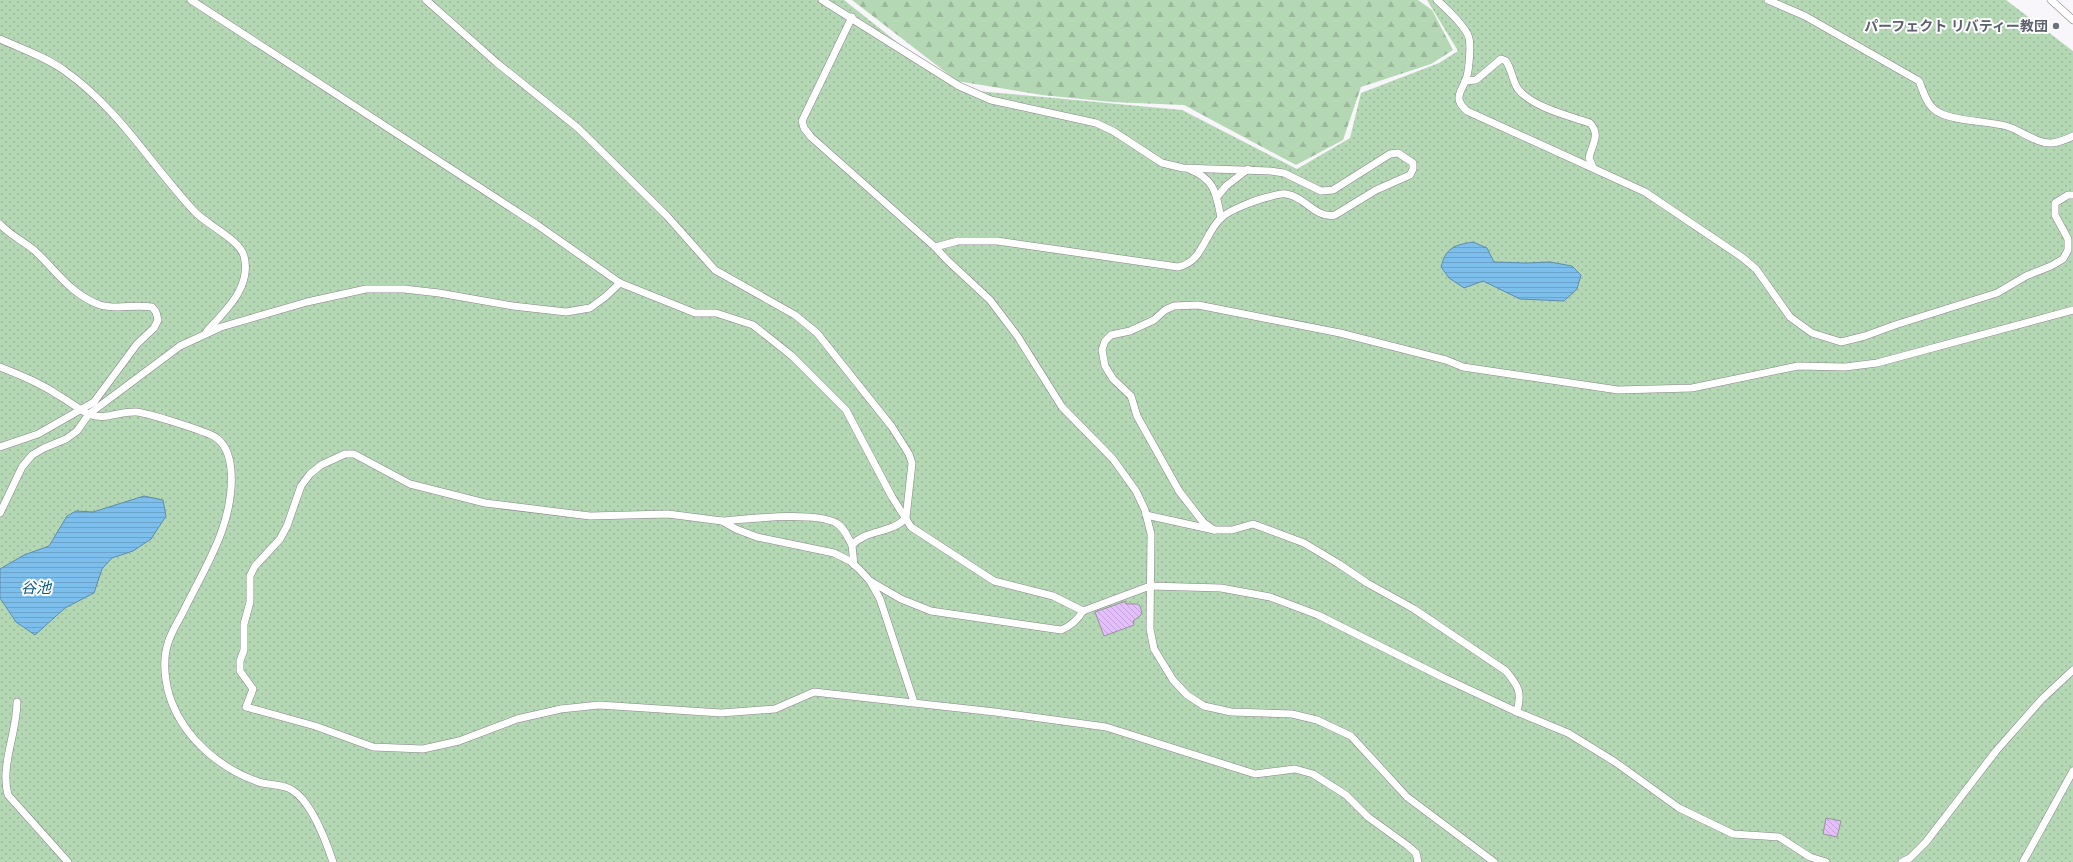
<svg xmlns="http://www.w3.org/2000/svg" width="2073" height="862" font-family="'Times New Roman','Noto Sans JP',serif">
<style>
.grass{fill:url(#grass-dots)}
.forest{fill:url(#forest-firs)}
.water{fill:url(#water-rules);stroke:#5e8cac}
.building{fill:url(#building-back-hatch);stroke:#979499}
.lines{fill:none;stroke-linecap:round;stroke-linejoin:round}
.service-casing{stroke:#88848a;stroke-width:8}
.service{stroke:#fff;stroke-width:7}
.worship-dot{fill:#6b7280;stroke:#fff;stroke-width:1.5}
.labels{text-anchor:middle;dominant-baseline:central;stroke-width:4;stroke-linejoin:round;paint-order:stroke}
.worship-label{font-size:14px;font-weight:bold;fill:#5b616d;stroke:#fff;text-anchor:end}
.water-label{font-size:15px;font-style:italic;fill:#045983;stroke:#fff}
</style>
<defs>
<pattern id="grass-dots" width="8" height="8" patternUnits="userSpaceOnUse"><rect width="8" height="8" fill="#b4d7b4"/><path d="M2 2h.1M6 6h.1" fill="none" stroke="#9ab89a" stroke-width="1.8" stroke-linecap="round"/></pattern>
<pattern id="forest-firs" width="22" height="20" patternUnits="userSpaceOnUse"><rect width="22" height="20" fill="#b4d7b4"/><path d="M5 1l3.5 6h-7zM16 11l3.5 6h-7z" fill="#9ab89a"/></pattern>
<pattern id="water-rules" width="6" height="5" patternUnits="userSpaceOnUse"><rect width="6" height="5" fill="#7dbfec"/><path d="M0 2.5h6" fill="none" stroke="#6ba3ca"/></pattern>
<pattern id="building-back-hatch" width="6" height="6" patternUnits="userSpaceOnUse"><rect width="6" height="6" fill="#e5bffd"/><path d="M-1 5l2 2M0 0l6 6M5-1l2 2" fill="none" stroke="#c4a3d8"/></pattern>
</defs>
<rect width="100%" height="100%" fill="#f8f5fb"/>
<!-- grass -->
<polygon class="grass" points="0,0 844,0 956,89 1182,110 1297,169 1350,138 1361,93 1439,63 1458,51 1427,0 2006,0 2073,51 2073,862 0,862"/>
<!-- forest -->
<polygon class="forest" points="852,0 1418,0 1432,10 1453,50 1431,64 1361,87 1343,140 1296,165 1184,105 1112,102 1042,95 957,81"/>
<!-- water -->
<g class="water">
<path d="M1473,242L1487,248L1494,262L1527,263L1550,262L1572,266L1581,275L1577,289L1564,301L1520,299L1483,281L1464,288L1449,278L1441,267C1446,247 1455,245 1473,242Z"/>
<polygon points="144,496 163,500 166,516 151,539 133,551 112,558 102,569 94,593 65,608 35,635 16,622 0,598 0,569 24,555 49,546 67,516 76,511 93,512"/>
</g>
<!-- building -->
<g class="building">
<polygon points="1126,601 1126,604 1137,604 1140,606 1142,613 1140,616 1133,621 1134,625 1104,636 1095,612"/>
<polygon points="1826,818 1841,821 1837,837 1823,834"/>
</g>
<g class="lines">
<defs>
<g id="service">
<polyline points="191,0 536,224 620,283 695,313 716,313 753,325 792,356 846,410 892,497 911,527 994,581 1053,596 1083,611 1150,586 1221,588 1270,597 1318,615 1444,678 1517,712 1568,733 1615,762 1679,808 1733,834 1779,837 1810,857 1826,862"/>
<path d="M426,0L497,63L578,128L667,216L715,270L795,315L817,333L892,427L909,454L912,463L906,518C891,534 867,529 852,545L854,565"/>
<path d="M822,0L959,86L991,100L1096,123L1113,131L1162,163L1183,168L1270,171L1284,173L1321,191L1333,190L1390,154L1398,153L1413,163V169L1410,175L1376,190L1335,215C1315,219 1305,196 1286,194C1281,193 1273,196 1268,197C1256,200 1229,210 1221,218C1204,234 1203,262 1178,267L997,241H958L935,247"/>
<path d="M1437,0C1445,7 1467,28 1469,38C1471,46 1469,68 1467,76C1463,91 1451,97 1467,111L1645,192L1743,258L1756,269L1790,317L1812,333L1841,342L1865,336L1895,325L1997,293L2026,276L2051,266L2063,259L2068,250V239L2055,215V203L2068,195H2073"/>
<path d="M1768,0L1805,16L1919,81C1923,90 1926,104 1935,110C1948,121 1988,121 2006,126C2021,130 2036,144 2052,143C2059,142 2067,139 2073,136"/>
<polyline points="2051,0 2073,20"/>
<polyline points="852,17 802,121 804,128 811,137 935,247 947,260 990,300 1018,337 1062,407 1113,459 1136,491 1145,510 1151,534 1150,629 1154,649 1173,680 1187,695 1204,706 1231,712 1292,714 1317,720 1351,736 1407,797 1494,862"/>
<path d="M0,39C22,49 46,57 65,71C119,109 151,165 195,212C206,224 240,240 244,256C252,287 226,310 207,331"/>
<path d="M1465,81L1476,80L1501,59L1506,61C1512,70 1512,80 1518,89C1532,107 1569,116 1590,123C1601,135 1592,144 1589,158L1593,167"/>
<path d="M1189,169C1216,180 1216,194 1221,218"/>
<polyline points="1217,197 1226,186 1248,169"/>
<path d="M0,224C10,235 23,241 34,250C56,270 70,294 100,305C116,310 134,304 152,307L156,312L158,320L154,328L137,344L94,402L38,434L0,447"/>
<path d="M0,367C20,375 40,383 58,395C69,401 79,410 91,415C106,420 120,411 136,412C148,413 205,431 215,437C226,444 230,459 231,470C235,523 205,567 183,612C178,622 171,632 168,643C162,661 165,685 172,703C186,739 220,768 256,781C267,786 281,783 292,790C312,802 326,841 333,862"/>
<polyline points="0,513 22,467 32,455 44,448 66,439 77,431 89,414 180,346 221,327 307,302 366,289 404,289 439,293 513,306 566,312 590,308 605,297 620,283"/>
<path d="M1146,515L1214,530H1232L1253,524L1304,543L1339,564L1367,583L1414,609L1506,671C1519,687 1522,692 1517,712"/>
<path d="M722,521C748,519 814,511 836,523C844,527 848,538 852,545"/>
<polyline points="1214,530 1203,522 1179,491 1137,416 1131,396 1113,379 1105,366 1102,350 1105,341 1111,335 1130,331 1154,320 1165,310 1174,306 1198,305 1340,333 1446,360 1463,367 1618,390 1692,388 1798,366 1845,367 1877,363 2073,310"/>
<path d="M870,581L901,599L931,611L1061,630C1071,626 1077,621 1083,611"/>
<path d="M17,702C17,733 0,765 8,795L68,862"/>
<polyline points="914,702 880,599 870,581 859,569 850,561 834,553 757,537 736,529 722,521 668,514 590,516 485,503 410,484 354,454 345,454 321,465 310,474 301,486 287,526 280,539 255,566 250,576 250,602 244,624 244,650 240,661 240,671 253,689 246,707 315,726 373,747 423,749 459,741 517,719 561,709 599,705 721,713 775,709 814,692 995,712 1106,727 1255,774 1295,769 1313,774 1346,795 1368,817 1408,846 1416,853 1418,862"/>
<polyline points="1902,862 1910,858 1926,842 1996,751 2042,699 2073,670"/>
<polyline points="2023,862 2073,771"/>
</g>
</defs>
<!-- service casing -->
<use href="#service" class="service-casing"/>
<!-- service -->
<use href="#service" class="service"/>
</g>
<!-- markers -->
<circle class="worship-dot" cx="2056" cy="26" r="4"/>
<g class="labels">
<!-- worship labels -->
<g class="worship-label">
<text x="2048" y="26">パーフェクト リバティー教団</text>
</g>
<!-- water labels -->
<g class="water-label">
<text x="36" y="588">谷池</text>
</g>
</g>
</svg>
